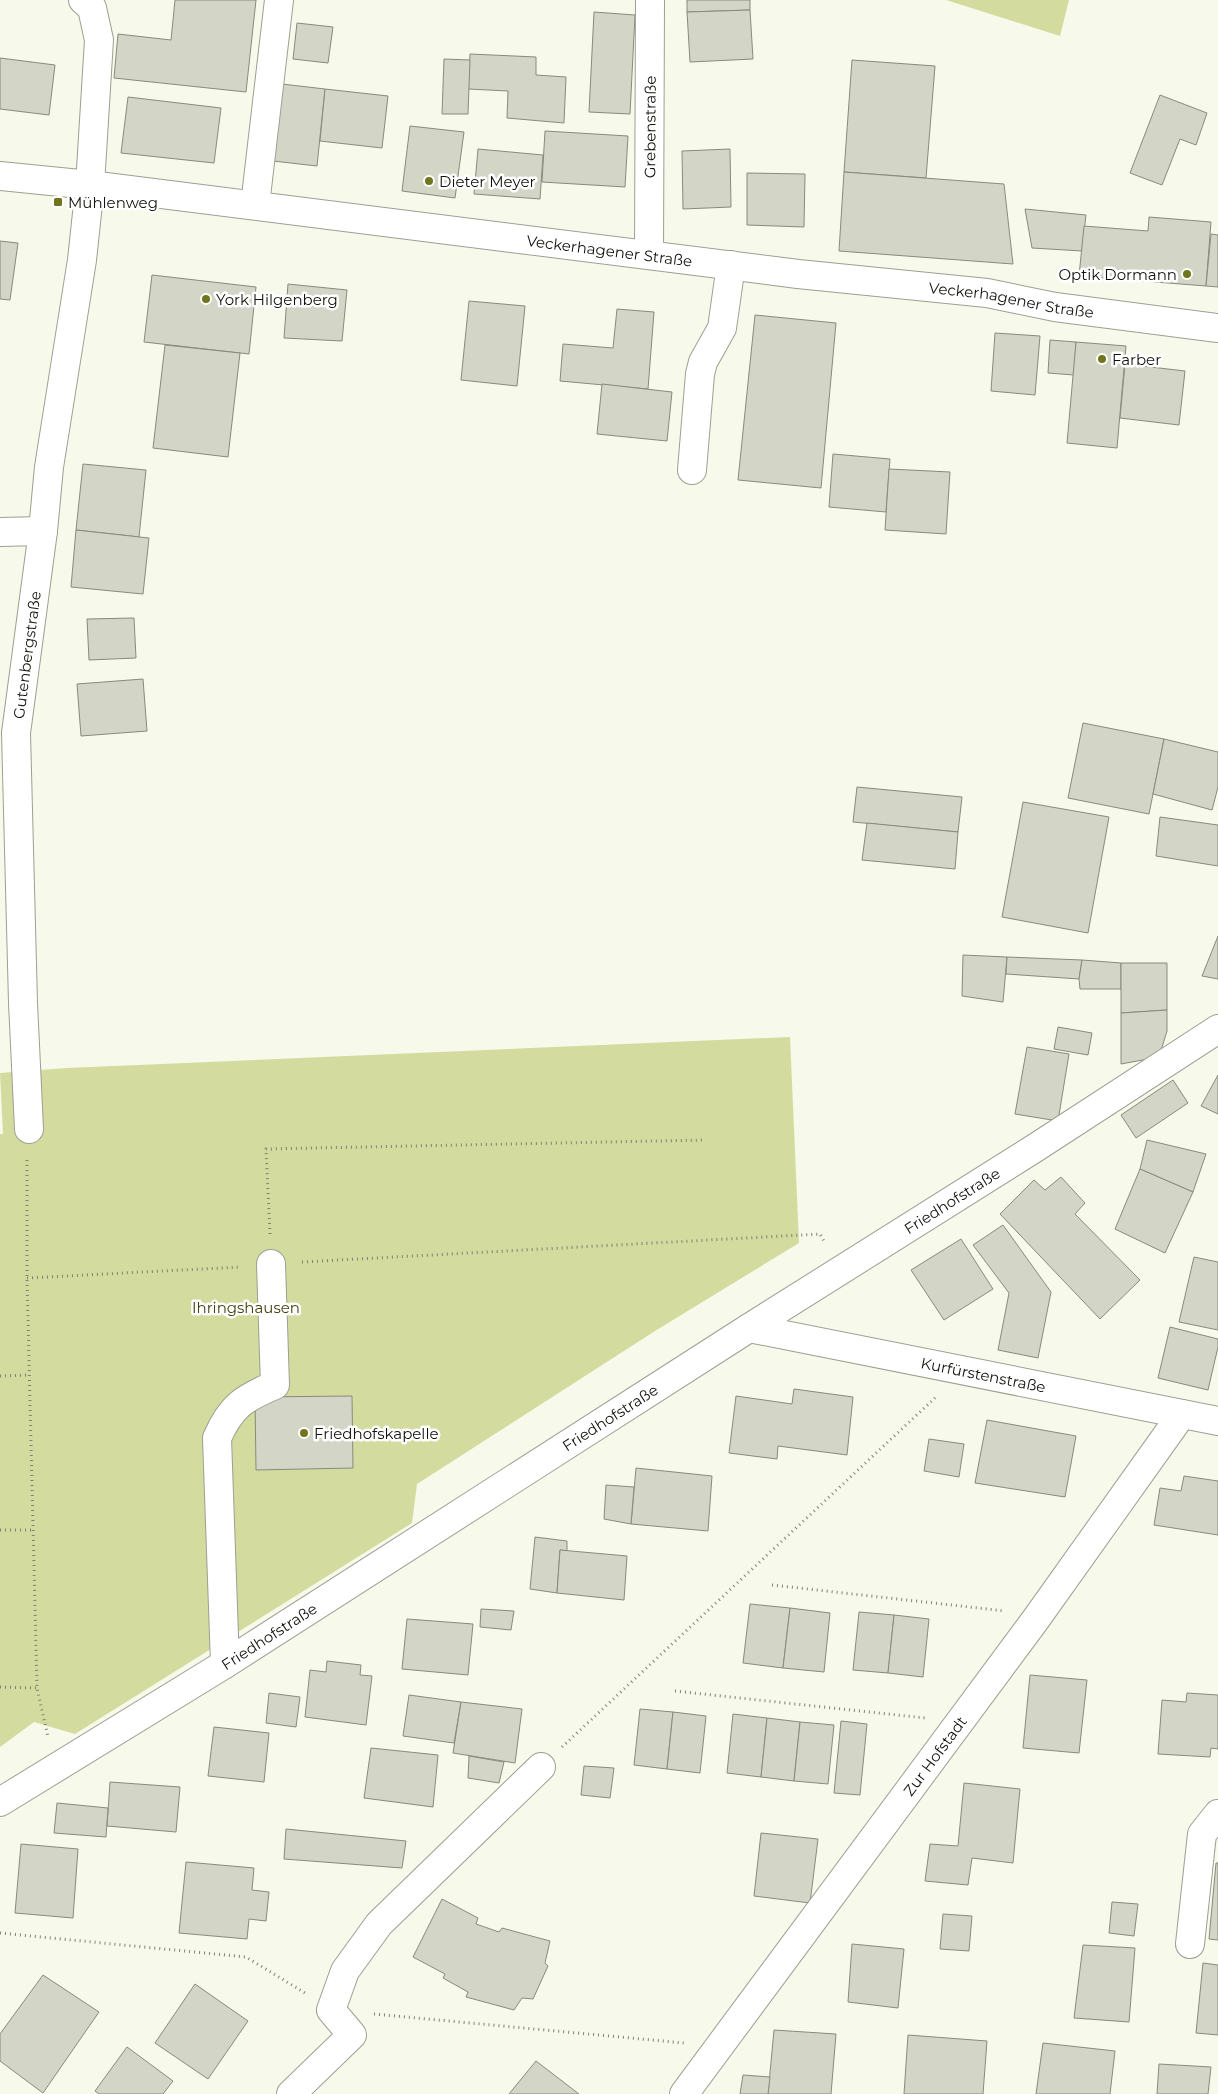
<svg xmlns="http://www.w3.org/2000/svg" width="1218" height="2094" font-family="Montserrat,sans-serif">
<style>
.green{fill:#d4db9f}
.building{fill:#d3d5c7;stroke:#888a7d}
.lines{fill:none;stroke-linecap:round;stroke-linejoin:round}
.minor-casing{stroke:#9d9f92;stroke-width:30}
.path{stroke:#808178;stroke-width:3;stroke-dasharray:1 4;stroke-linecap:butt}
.minor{stroke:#fff;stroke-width:28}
.poi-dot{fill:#70751e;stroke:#fff;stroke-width:2}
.labels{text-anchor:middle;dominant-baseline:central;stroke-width:5;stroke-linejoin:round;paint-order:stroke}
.street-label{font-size:15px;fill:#11110d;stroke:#fff}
.poi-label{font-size:15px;fill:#11110d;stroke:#fff;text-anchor:start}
.park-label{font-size:15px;fill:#40430f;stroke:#fff}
</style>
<rect width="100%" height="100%" fill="#f7f9eb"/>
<!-- green -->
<g class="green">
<polygon points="946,0 1069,0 1060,36"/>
<polygon points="790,1037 799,1243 655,1331 417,1484 412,1523 75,1734 34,1722 0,1747 0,1134 3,1134 0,1073 67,1068"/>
</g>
<!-- building -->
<g class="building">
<polygon points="175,0 256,0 246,92 114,78 118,34 171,40"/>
<polygon points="687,0 750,0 750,10 687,12"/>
<polygon points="750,10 753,59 690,62 687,12"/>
<polygon points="594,12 635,15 630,114 589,112"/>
<polygon points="297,23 333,27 328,63 293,59"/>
<polygon points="470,54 536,57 536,75 566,77 564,123 507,118 508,91 468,89"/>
<polygon points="0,58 55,65 49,115 0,109"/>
<polygon points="444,59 470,60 468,114 442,114"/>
<polygon points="852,60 935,66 926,178 844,172"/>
<polygon points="282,84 325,89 317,166 273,161"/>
<polygon points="325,89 388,96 382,148 320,141"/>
<polygon points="1160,95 1207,113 1196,145 1180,139 1162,185 1130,173"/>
<polygon points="128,97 221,108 214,163 121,153"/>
<polygon points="410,126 464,132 455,198 402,191"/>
<polygon points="545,131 628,136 625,187 542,182"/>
<polygon points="478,149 543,155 540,199 474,194"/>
<polygon points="730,149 731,207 683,209 682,151"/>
<polygon points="844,172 1004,184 1013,264 839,251"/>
<polygon points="747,173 805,174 804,227 747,225"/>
<polygon points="1025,209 1086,215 1082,251 1032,248"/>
<polygon points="1149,217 1211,222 1206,286 1079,276 1084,226 1148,231"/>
<polygon points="1211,234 1218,235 1218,287 1206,286"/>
<polygon points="0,241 18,243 10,300 0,299"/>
<polygon points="152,275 256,287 249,354 144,342"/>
<polygon points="288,284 347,290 342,341 284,338"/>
<polygon points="469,301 525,306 517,386 461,380"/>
<polygon points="617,309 654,312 648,389 560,381 563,344 613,348"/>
<polygon points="755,315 836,323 821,488 738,480"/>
<polygon points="995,333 1040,336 1035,395 991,391"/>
<polygon points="1050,340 1076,342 1074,375 1048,373"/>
<polygon points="1076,342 1126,346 1117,448 1067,443"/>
<polygon points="165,345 240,353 228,457 153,448"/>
<polygon points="1125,364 1185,371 1179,425 1120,418"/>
<polygon points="602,384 672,392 667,441 597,434"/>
<polygon points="833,454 890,459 886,512 829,507"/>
<polygon points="83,464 146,470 139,537 76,530"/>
<polygon points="889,469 950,472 946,534 885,530"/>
<polygon points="76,530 149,538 143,594 71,587"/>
<polygon points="134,618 136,658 89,660 87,619"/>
<polygon points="143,679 147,731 81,736 77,684"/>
<polygon points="1083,723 1164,739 1149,814 1068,798"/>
<polygon points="1164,739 1218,752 1218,787 1212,810 1153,794"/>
<polygon points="857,787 962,797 958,832 853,822"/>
<polygon points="1023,802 1109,817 1088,933 1002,917"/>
<polygon points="1160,817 1218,825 1218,866 1156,856"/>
<polygon points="867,823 958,832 955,869 862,860"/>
<polygon points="1218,936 1218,979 1202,976"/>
<polygon points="963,955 1007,957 1003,1002 962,996"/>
<polygon points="1007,957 1082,960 1079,979 1006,974"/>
<polygon points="1082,960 1121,963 1121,989 1080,989 1079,979"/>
<polygon points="1121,963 1167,963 1167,1010 1121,1013"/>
<polygon points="1167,1010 1167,1031 1159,1057 1121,1064 1121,1013"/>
<polygon points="1058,1027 1092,1033 1088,1055 1054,1049"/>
<polygon points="1027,1047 1069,1054 1058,1121 1015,1114"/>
<polygon points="1218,1075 1218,1114 1201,1106"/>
<polygon points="1173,1080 1188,1103 1136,1138 1121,1115"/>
<polygon points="1147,1140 1206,1154 1193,1192 1140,1169"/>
<polygon points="1140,1169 1193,1192 1165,1253 1115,1229"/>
<polygon points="1061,1177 1085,1203 1075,1214 1140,1280 1100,1319 1000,1214 1034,1180 1045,1190"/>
<polygon points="1003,1225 1051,1292 1038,1358 998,1350 1009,1293 973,1245"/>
<polygon points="961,1239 993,1289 944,1320 911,1270"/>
<polygon points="1194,1257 1218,1262 1218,1330 1179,1322"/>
<polygon points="1170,1327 1218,1339 1218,1347 1208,1390 1158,1378"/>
<polygon points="794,1389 853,1397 847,1455 778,1446 777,1459 729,1453 736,1396 792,1404"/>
<polygon points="352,1396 353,1468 256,1470 255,1397"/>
<polygon points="987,1420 1076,1436 1065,1497 975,1483"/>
<polygon points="929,1439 964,1444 959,1477 924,1471"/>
<polygon points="636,1468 712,1476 708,1531 631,1524"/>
<polygon points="1184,1476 1218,1481 1218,1535 1154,1525 1160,1488 1181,1491"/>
<polygon points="606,1485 634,1487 631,1524 604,1519"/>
<polygon points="535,1537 567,1541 567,1551 560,1550 557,1593 530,1589"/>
<polygon points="560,1550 627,1556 624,1600 557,1593"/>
<polygon points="750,1604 790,1608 783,1668 743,1663"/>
<polygon points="790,1608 830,1613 824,1672 783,1668"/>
<polygon points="481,1609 514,1611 511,1630 480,1627"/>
<polygon points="859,1612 894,1615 888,1673 853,1670"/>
<polygon points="894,1615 929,1619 923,1677 888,1673"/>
<polygon points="407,1619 473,1624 468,1675 402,1669"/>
<polygon points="327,1661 361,1665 360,1675 372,1676 366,1725 305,1717 310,1670 326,1672"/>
<polygon points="1030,1675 1087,1680 1079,1753 1023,1748"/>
<polygon points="269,1693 300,1697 296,1727 266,1723"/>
<polygon points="1187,1693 1218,1695 1218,1749 1211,1748 1210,1757 1158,1754 1162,1700 1186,1702"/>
<polygon points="409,1695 461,1702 454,1743 403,1736"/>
<polygon points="461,1702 522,1709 515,1763 453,1753"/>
<polygon points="640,1709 673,1712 667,1769 634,1765"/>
<polygon points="673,1712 706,1716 700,1773 667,1769"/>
<polygon points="733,1714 767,1718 761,1777 727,1773"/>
<polygon points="767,1718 800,1722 794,1781 761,1777"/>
<polygon points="841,1721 867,1724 860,1795 834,1793"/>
<polygon points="800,1722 834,1725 828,1784 794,1781"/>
<polygon points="214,1727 269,1733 264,1782 208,1776"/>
<polygon points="371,1748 438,1755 433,1807 364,1798"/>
<polygon points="469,1756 504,1762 499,1783 468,1778"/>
<polygon points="584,1766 614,1768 610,1798 581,1795"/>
<polygon points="110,1782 180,1787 176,1832 107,1826"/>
<polygon points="964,1783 1020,1789 1013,1863 972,1858 968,1885 925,1881 930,1844 958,1846"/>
<polygon points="57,1803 108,1808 106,1837 54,1833"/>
<polygon points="286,1829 406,1841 402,1868 284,1859"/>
<polygon points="761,1833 818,1839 810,1903 754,1896"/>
<polygon points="21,1844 78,1849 73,1918 15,1913"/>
<polygon points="186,1862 254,1868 252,1890 269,1892 266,1921 249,1919 247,1939 179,1933"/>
<polygon points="1216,1863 1218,1863 1218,1940 1209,1939"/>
<polygon points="442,1899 478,1918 476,1924 499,1932 502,1928 550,1941 545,1963 548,1966 533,1999 522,1998 514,2010 466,1997 468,1992 443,1978 445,1974 413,1957"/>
<polygon points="1112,1902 1138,1904 1134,1936 1109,1933"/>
<polygon points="943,1914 972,1916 969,1951 940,1949"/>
<polygon points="852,1944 904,1949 898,2008 848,2002"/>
<polygon points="1083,1945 1135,1948 1129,2022 1074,2018"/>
<polygon points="1203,1963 1218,1965 1218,2035 1196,2033"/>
<polygon points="43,1975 99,2012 43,2093 0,2061 0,2034"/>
<polygon points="195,1984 248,2021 208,2079 155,2043"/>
<polygon points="774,2030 836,2034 831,2094 768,2094"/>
<polygon points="908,2035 987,2041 983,2094 904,2094"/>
<polygon points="1043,2043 1115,2051 1110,2094 1036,2094"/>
<polygon points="127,2047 173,2081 163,2094 99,2094 95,2091"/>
<polygon points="536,2061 579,2094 509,2094"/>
<polygon points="1159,2064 1211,2067 1208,2094 1157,2094"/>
<polygon points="743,2075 770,2077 768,2094 740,2094"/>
</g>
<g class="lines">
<defs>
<g id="minor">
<path id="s1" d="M0,176L90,185L798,274L987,293L1055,307L1218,328"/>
<polyline points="255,205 279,0"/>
<path id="s2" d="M649,255L650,0"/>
<polyline points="692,470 700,374 703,362 722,328 731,265"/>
<polyline points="0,532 43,531"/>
<path id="s3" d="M29,1129L23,1003L16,733L43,531L49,467L82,260L90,185L99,40L92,8L83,0"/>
<path id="s4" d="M749,1328L1218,1421"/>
<path d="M225,1664L217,1438C231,1406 244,1398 275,1385L271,1264"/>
<path id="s5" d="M0,1802L225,1664L749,1328L1035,1148L1218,1029"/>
<polyline points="1190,1944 1202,1834 1218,1814"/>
<polyline points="291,2094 352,2035 331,2010 345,1971 379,1924 541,1767"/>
<path id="s6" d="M684,2094L1036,1619L1182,1414"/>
</g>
</defs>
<!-- minor casing -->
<use href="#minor" class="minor-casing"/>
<!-- path -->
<g class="path">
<polyline points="27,1160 27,1278 37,1688 48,1737"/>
<polyline points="270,1234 266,1149 705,1140"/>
<polyline points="302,1262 820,1234 825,1243"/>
<polyline points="27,1278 241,1267"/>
<polyline points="0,1376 29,1375"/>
<polyline points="0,1530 33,1530"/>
<polyline points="772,1585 1005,1611"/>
<polyline points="0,1687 37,1688"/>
<polyline points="675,1691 925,1718"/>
<polyline points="562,1747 937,1396"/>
<polyline points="0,1933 246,1957 305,1993"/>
<polyline points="374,2014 684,2043"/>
</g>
<!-- minor -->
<use href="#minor" class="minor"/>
</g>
<!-- markers -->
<g class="poi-dot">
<circle cx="429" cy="181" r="5"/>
<rect x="53" y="197" width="10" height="10" rx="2.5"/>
<circle cx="1187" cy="274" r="5"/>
<circle cx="206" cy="299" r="5"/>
<circle cx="1102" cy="359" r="5"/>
<circle cx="304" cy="1433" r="5"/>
</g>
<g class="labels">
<!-- street labels -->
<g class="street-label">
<text stroke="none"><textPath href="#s2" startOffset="128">Grebenstraße</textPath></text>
<text stroke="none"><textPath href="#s1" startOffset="614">Veckerhagener Straße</textPath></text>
<text stroke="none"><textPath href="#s1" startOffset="1019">Veckerhagener Straße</textPath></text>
<text stroke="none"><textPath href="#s3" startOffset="475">Gutenbergstraße</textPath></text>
<text stroke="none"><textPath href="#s5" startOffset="1126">Friedhofstraße</textPath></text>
<text stroke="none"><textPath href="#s4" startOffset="239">Kurfürstenstraße</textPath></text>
<text stroke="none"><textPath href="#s5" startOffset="721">Friedhofstraße</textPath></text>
<text stroke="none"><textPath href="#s5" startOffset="316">Friedhofstraße</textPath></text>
<text stroke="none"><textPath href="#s6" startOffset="421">Zur Hofstadt</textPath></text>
</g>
<!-- poi labels -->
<g class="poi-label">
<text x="439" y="181">Dieter Meyer</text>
<text x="68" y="202">Mühlenweg</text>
<text x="1177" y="274" text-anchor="end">Optik Dormann</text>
<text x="216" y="299">York Hilgenberg</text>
<text x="1112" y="359">Farber</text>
<text x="314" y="1433">Friedhofskapelle</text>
</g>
<!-- park labels -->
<g class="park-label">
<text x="246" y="1307">Ihringshausen</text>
</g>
</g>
</svg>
